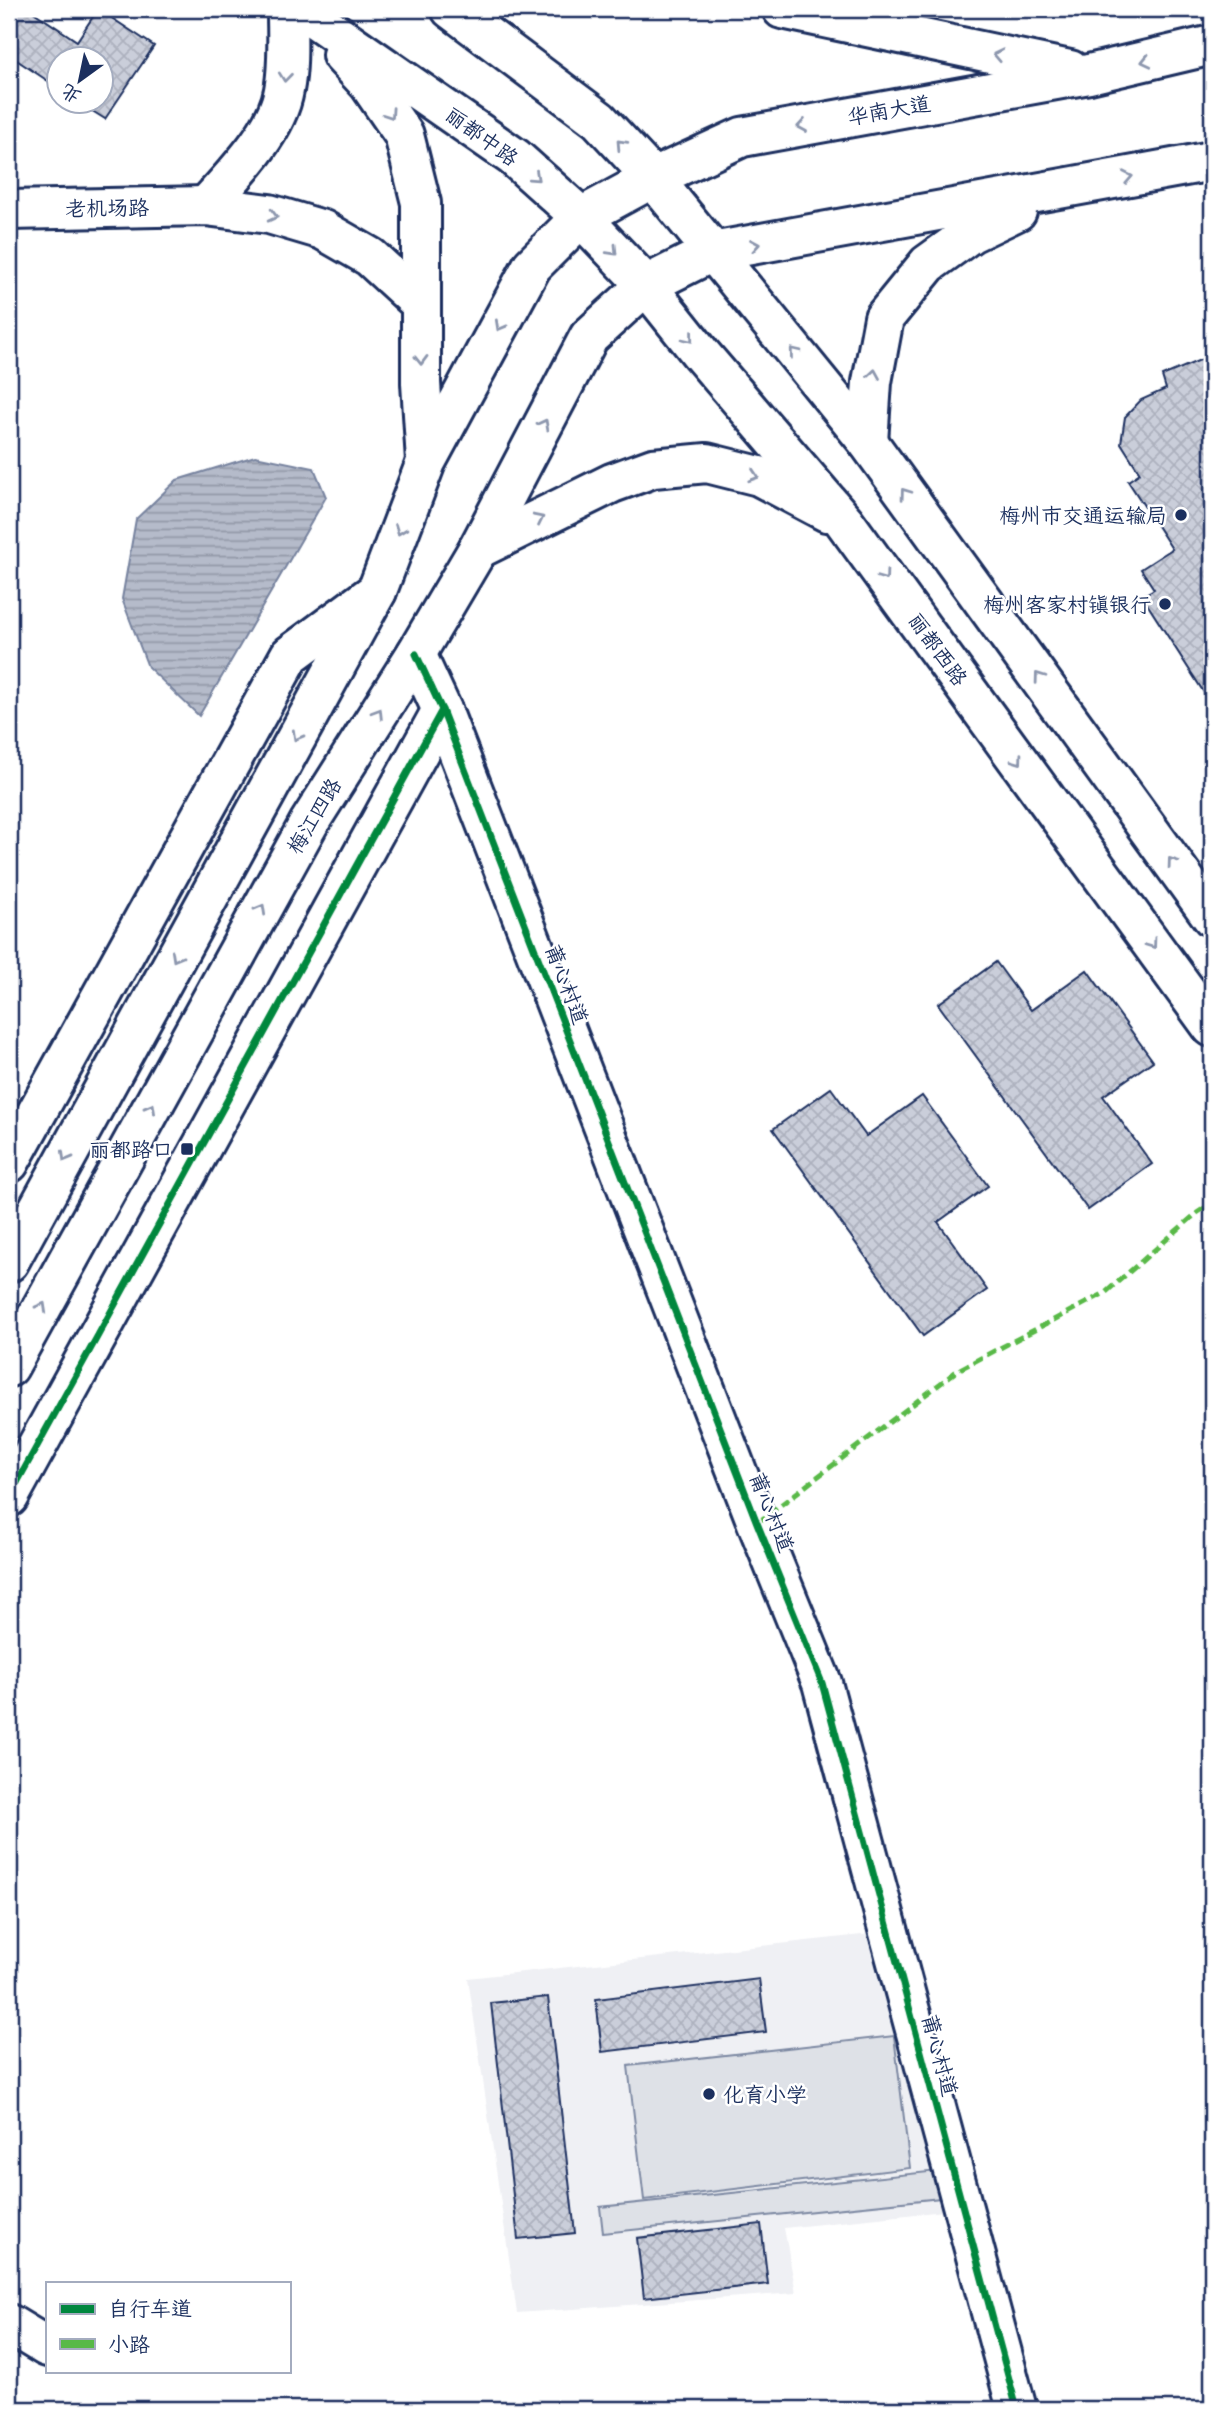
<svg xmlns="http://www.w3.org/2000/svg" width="1221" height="2418" font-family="Delius,'LXGW WenKai TC',sans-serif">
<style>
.built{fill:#eff0f4}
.green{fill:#dee1e7;stroke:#7c88a2;stroke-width:2}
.water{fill:url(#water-rules);stroke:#77839f;stroke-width:2}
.building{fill:url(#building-cross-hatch);stroke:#1b2f5e;stroke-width:2}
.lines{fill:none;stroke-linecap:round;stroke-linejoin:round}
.minor-casing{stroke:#1b2f5e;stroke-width:44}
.major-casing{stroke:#1b2f5e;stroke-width:44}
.minor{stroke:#fff;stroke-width:38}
.major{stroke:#fff;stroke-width:38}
.quiet{stroke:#58b947;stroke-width:5;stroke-dasharray:10 5;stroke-linecap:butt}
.cycleway-casing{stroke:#fff;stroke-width:11}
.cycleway{stroke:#00873e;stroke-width:7}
.oneway{stroke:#8d97ae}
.poi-dot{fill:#1b2f5e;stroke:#fff;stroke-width:2.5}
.labels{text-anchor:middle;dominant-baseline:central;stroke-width:5;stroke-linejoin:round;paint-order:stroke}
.street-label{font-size:21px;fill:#1b2f5e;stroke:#fff}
.poi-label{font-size:21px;fill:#1b2f5e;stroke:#fff;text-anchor:end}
</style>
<defs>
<pattern id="water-rules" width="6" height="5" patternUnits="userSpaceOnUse" patternTransform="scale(1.75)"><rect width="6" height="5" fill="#b5bbca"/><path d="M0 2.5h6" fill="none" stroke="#9298a7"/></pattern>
<pattern id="building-cross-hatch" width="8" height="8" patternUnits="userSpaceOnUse" patternTransform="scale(1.75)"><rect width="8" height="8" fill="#caceda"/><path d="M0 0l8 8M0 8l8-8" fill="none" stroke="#adb1be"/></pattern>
</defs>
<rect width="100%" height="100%" fill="#fff"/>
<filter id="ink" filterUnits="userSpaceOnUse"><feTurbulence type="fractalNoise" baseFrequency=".0143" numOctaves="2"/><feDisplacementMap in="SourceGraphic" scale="14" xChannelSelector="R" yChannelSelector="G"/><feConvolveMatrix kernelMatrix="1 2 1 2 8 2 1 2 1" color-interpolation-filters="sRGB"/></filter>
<g filter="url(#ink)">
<!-- built -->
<polygon class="built" points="889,1932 963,2209 784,2228 796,2293 517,2313 468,1978"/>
<!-- green -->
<g class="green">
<polygon points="894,2036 910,2168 644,2200 628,2066"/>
<polygon points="947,2170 950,2197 603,2233 600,2207"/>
</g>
<!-- water -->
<polygon class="water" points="255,456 314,468 326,497 199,716 148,667 122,599 136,519 177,480"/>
<!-- building -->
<g class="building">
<polygon points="9,9 29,9 77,41 98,9 154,46 105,119 78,102 102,102 102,60 60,60 60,89 9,55"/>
<polygon points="1212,355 1212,705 1142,596 1154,589 1141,569 1172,549 1128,481 1140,473 1121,443 1125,417 1141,400 1166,389 1162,376"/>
<polygon points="996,962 1031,1010 1087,970 1153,1061 1103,1096 1152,1164 1088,1210 938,1004"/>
<polygon points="831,1088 866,1136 922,1096 988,1186 938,1222 987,1290 923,1336 773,1129"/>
<polygon points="759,1979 766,2032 602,2052 596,1999"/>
<polygon points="548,1997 575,2233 518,2239 491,2003"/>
<polygon points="761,2224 768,2284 644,2298 637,2238"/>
</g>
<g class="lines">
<defs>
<g id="minor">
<path d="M206,206C234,175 277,132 284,90C289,64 287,36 287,9"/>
<polyline points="9,210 206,206 269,214 323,230 370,257 420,303"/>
<polyline points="416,654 442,710 757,1523 822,1683 1017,2409"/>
<polyline points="9,1163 290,655 377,591"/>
<polyline points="9,1497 442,710"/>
<polyline points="9,2324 47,2347"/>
</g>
<g id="major">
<polyline points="301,9 514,157 581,217 646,285 701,354 844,521 1212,1027"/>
<polyline points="451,9 599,120 653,178 868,442 1212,917"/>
<polyline points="782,9 1070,70"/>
<polyline points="342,55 369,84 404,135 421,203 421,383 426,461"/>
<polyline points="868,442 872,382 884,318 928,264 971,233 1017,211"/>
<polyline points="478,549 612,483 653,468 707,463 759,476 827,512"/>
<polyline points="9,1262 377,591 426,462 532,266 581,217 653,178 742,137 1089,74 1212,45"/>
<polyline points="9,1367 309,823 416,654 478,549 589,337 646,285 712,252 1212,161"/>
</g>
</defs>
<!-- minor casing -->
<use href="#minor" class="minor-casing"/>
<!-- major casing -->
<use href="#major" class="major-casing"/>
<!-- minor -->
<use href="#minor" class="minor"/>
<!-- major -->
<use href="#major" class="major"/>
<!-- quiet -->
<polyline class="quiet" points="757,1523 958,1370 1105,1293 1197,1213 1212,1203"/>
<defs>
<g id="cycleway">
<polyline points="416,654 442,710 757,1523 822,1683 1017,2409"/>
<polyline points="9,1497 442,710"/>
</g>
</defs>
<!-- cycleway casing -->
<use href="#cycleway" class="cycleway-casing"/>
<!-- cycleway -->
<use href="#cycleway" class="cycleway"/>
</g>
<!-- one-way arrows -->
<defs><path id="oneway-chevron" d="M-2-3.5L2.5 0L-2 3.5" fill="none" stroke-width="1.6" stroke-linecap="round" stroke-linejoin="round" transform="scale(1.75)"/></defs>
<g class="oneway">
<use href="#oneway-chevron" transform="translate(998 55) rotate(-168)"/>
<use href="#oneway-chevron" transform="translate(1146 61) rotate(167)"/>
<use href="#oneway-chevron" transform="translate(285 77) rotate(96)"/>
<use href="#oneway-chevron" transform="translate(390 114) rotate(56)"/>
<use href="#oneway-chevron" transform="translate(802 126) rotate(170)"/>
<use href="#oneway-chevron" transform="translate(621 144) rotate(-133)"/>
<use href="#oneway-chevron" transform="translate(535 177) rotate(42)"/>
<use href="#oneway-chevron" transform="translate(1128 177) rotate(-11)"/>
<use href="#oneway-chevron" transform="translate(273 216) rotate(14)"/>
<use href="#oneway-chevron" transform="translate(755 245) rotate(-10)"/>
<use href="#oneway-chevron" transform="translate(613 251) rotate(46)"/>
<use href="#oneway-chevron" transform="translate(500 326) rotate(119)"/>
<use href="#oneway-chevron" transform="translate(689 338) rotate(51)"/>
<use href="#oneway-chevron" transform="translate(794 352) rotate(-129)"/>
<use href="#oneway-chevron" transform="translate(421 360) rotate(89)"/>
<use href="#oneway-chevron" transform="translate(874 374) rotate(-81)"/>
<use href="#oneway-chevron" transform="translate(544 424) rotate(-62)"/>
<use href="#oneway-chevron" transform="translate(754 476) rotate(18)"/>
<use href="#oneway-chevron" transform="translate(905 493) rotate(-126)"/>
<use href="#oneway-chevron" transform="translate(539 519) rotate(-26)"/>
<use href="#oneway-chevron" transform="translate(400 530) rotate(111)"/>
<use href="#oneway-chevron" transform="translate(884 576) rotate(54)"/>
<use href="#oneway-chevron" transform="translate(1039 677) rotate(-126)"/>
<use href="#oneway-chevron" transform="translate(378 713) rotate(-58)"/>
<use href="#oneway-chevron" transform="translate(297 736) rotate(119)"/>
<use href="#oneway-chevron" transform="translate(1018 760) rotate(54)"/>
<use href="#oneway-chevron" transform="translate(1172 862) rotate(-126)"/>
<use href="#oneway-chevron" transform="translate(261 909) rotate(-61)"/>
<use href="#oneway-chevron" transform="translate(1152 944) rotate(54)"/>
<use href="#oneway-chevron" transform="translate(176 957) rotate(119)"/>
<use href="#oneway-chevron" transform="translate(151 1108) rotate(-61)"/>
<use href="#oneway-chevron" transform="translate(66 1157) rotate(119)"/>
<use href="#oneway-chevron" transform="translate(42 1307) rotate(-61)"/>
</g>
</g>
<!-- markers -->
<g class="poi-dot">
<circle cx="1181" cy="515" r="7"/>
<circle cx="1165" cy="604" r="7"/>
<rect x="180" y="1142" width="14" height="14" rx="3.5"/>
<circle cx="709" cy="2094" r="7"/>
</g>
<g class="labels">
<!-- street labels -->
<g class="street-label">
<text transform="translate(889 110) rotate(-10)">华南大道</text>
<text transform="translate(482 136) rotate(36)">丽都中路</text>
<text transform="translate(107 208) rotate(-1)">老机场路</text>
<text transform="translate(938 649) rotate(54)">丽都西路</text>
<text transform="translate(314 816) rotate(-59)">梅江四路</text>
<text transform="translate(567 984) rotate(69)">莆心村道</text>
<text transform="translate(772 1512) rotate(68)">莆心村道</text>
<text transform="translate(940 2055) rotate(75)">莆心村道</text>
</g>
<!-- poi labels -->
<g class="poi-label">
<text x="1167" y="515">梅州市交通运输局</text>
<text x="1151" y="604">梅州客家村镇银行</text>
<text x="173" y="1149">丽都路口</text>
<text x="723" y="2094" text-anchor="start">化育小学</text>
</g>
</g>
<!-- margin -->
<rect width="1221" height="2418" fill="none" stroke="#fff" stroke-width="35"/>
<rect x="18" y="18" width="1186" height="2383" fill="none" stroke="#1b2f5e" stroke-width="2.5" filter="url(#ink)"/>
<!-- legend -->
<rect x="46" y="2282" width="245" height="91" fill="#ffffff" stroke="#a4acbf" stroke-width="2"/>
<rect x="60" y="2304" width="35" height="10" fill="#00873e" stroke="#a4acbf" stroke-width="2"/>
<text x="108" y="2316" font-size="21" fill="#1b2f5e">自行车道</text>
<rect x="60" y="2339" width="35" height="10" fill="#58b947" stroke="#a4acbf" stroke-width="2"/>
<text x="108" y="2352" font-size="21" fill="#1b2f5e">小路</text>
<!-- north arrow -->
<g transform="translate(80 80) rotate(213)"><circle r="33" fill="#ffffff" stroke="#a4acbf" stroke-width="2"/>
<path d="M0-5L12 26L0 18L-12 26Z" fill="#1b2f5e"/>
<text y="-10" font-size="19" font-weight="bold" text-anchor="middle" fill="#1b2f5e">北</text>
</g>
</svg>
